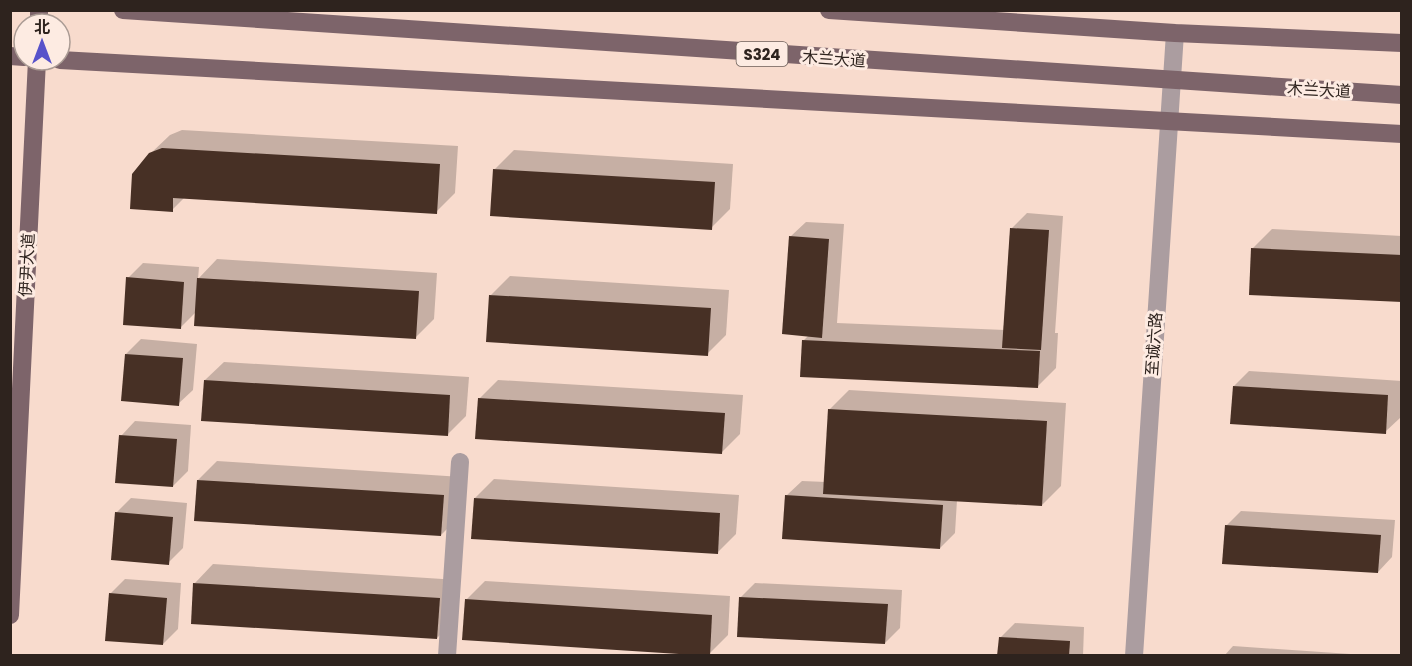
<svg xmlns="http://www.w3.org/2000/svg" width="1412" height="666" font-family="Poppins,'Noto Sans SC',sans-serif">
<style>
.shadow{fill:#0003}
.building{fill:#473025}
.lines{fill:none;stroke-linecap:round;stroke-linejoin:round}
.minor{stroke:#ab9da0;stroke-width:18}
.major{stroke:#7d646a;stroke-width:18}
.labels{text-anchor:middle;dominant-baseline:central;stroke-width:6;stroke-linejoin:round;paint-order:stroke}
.shield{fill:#fdebe2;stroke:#6c5f59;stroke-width:1.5}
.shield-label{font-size:15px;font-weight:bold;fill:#2e231e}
.street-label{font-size:16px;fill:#2e231e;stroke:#fdebe2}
</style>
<rect width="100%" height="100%" fill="#f8dbcd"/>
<!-- shadow -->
<g class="shadow">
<polygon points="182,130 458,146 455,193 436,212 184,198 172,210 150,154 170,135"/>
<polygon points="514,150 733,164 730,209 711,228 495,169"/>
<polygon points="1027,213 1063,216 1055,333 1058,333 1056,368 1037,387 803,341 809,335 791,236 806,222 844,224 837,323 1005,330 1012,228"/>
<polygon points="1272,229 1402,236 1402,301 1253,248"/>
<polygon points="217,259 437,273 434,319 415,338 196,312 180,328 128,278 143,263 199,267 198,279"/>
<polygon points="510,276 729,290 726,335 707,354 491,295"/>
<polygon points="141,339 197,344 193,390 178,404 126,354"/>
<polygon points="224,362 469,377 466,416 447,435 205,380"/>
<polygon points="1249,371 1402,381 1400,418 1385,432 1234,386"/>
<polygon points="498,380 743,395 740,434 721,453 479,399"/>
<polygon points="849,390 1066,403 1061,486 1042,505 957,500 955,533 940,548 787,495 802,481 826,482 830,409"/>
<polygon points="135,421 191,425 188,471 173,486 121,436"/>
<polygon points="217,461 462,477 460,516 441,535 198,480"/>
<polygon points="494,479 739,495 736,534 717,553 475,498"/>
<polygon points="131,498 187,503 183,548 168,563 116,513"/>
<polygon points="1241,511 1395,520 1392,557 1378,572 1226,526"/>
<polygon points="213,564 458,580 456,619 437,638 195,583"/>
<polygon points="125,579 181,583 178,629 163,644 110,594"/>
<polygon points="485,581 730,596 728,635 709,654 466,600"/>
<polygon points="755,583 902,590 900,628 885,643 740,598"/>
<polygon points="1015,623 1084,627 1083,656 999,656 1000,638"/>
<polygon points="1233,646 1380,656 1224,656"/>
</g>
<!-- building -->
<g class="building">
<polygon points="162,148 440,164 437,214 173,198 173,212 130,209 132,174 149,153"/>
<polygon points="493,169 715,182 712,230 490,216"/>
<polygon points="1010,228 1049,230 1041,350 1002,348"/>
<polygon points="789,236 829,239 822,338 782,334"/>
<polygon points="1251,248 1402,255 1402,302 1249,295"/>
<polygon points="126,277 184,282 181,329 123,325"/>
<polygon points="197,278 419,291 416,339 194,326"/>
<polygon points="489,295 711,308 708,356 486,342"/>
<polygon points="802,340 1040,351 1038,388 800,377"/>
<polygon points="125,354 183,358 179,406 121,401"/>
<polygon points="204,380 450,395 448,436 201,421"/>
<polygon points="1233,386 1388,395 1386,434 1230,424"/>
<polygon points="478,398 725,413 722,454 475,439"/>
<polygon points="828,409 1047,421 1042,506 823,494"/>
<polygon points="119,435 177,439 173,487 115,483"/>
<polygon points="197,480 444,495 441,536 194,521"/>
<polygon points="785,495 943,505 940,549 782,539"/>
<polygon points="474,498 720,513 718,554 471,539"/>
<polygon points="115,512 173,517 169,565 111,560"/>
<polygon points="1225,525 1381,535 1378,573 1222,564"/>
<polygon points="193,583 440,598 437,639 191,624"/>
<polygon points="109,593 167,598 163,645 105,641"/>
<polygon points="739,597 888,604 885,644 737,637"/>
<polygon points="465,599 712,615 710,656 462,640"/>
<polygon points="999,637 1070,641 1069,656 997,656"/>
</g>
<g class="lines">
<!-- minor -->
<g class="minor">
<polyline points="447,656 460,462"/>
<polyline points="1134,656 1175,33"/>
</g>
<!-- major -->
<g class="major">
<polyline points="123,10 1402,95"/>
<polyline points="829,10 1175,33 1402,43"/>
<polyline points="39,24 39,10"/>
<polyline points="10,56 24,57"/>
<polyline points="60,60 1402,134"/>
<polyline points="10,615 37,60"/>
</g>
</g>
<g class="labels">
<!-- shield labels -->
<rect class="shield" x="736.5" y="42" width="51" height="24" rx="4.5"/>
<g class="shield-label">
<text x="762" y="54">S324</text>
</g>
<!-- street labels -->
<g class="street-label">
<text transform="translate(834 59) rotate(4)">木兰大道</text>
<text transform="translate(1319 90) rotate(3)">木兰大道</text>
<text transform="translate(27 265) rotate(-87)">伊尹大道</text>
<text transform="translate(1154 344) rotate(-86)">至诚六路</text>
</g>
</g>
<!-- border -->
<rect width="1412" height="666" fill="none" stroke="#2e231e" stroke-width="24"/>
<!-- north arrow -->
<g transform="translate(42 42)"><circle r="28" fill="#fdebe2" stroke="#aa9b94" stroke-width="1.5"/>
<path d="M0-4.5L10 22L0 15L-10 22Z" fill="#5752ca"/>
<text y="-9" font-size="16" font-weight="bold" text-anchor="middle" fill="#2e231e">北</text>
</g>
</svg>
